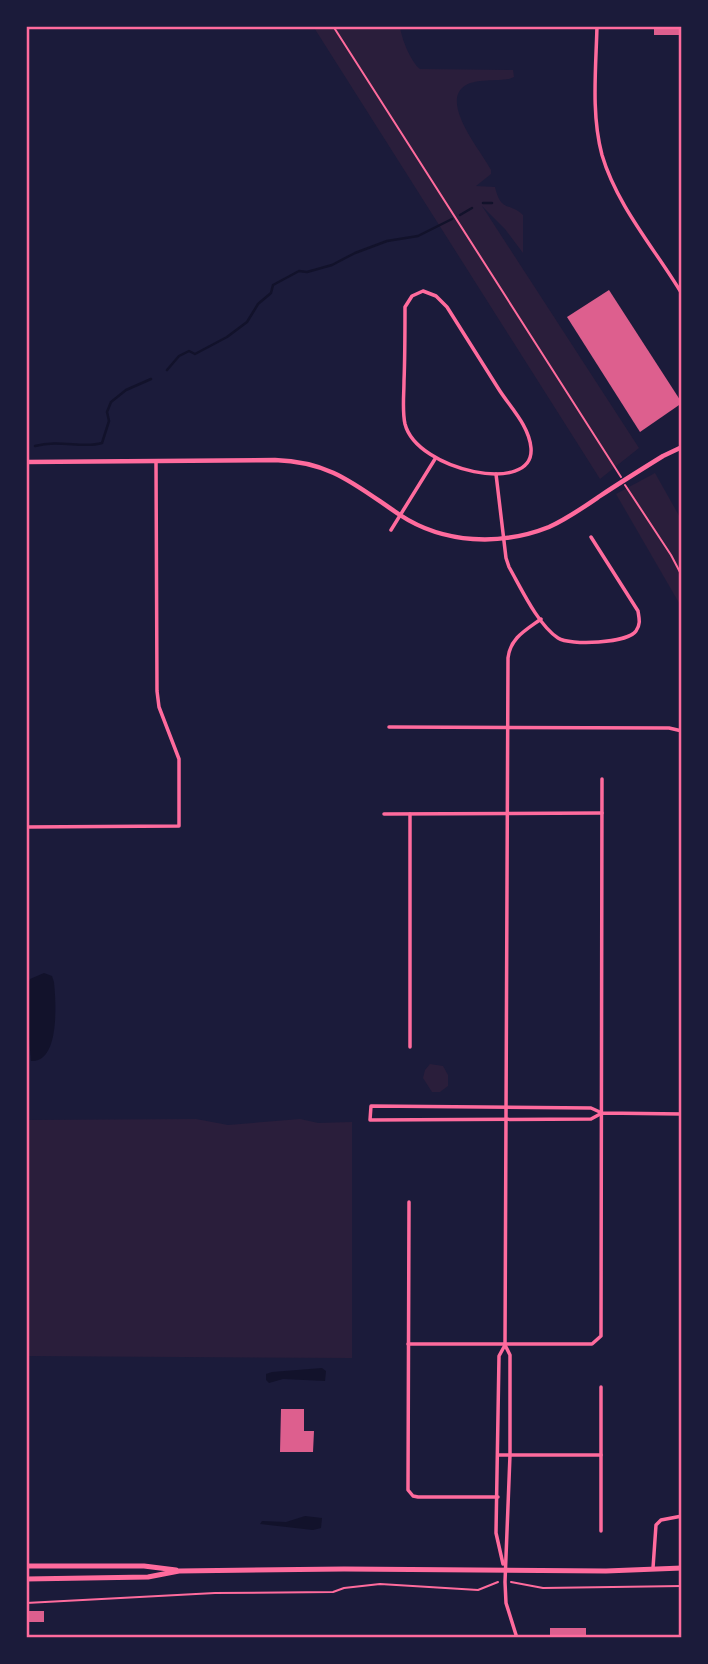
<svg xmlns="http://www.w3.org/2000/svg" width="708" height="1664" font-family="'Source Serif 4',serif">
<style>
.green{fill:#2a1e3b}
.water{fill:#12122b}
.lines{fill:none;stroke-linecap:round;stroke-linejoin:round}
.stream{stroke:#12122b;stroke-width:2.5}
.building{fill:#dd5f8e}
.path{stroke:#ff6b9d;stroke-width:2}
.minor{stroke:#ff6b9d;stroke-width:3.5}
.tertiary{stroke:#ff6b9d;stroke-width:4.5}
.primary{stroke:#ff6b9d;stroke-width:5}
.neatline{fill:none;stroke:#ff6b9d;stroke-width:2.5}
</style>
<rect width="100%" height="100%" fill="#1b1b3a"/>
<!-- green -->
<g class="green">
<path d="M313,26H400C401,38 411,62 420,69L513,70L514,77L509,79C497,81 476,79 466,85C438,101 482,152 491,170V174L476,186L495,187C501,213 510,202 523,215V253L505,229L482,206L639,448L600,479Z"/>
<polygon points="655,473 682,521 682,608 616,494"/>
<polygon points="430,1064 443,1066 448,1075 448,1086 440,1092 432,1092 423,1078 425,1070"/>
<polygon points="196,1119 228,1125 300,1119 318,1123 352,1122 352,1358 26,1356 26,1120"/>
</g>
<!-- water -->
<g class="water">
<path d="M44,973L52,976L54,982C56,1002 60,1063 31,1061L26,1004L27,986L30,979Z"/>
<polygon points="322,1368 326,1371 325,1381 283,1379 269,1383 266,1380 266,1374 272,1372"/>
<polygon points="305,1516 322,1518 321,1528 313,1530 260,1524 262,1521 286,1522"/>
</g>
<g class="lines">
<!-- stream -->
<g class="stream">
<polyline points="483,203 492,203"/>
<polyline points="460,215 472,208"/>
<polyline points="167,370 179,356 189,351 195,354 227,337 247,322 258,304 271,293 273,285 299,271 307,272 332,265 355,253 387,241 418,236 452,219"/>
<path d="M35,446C60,439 83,449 102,443L109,421L107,412L111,402L126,390L151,379"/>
</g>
</g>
<!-- building -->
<g class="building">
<polygon points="654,26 680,26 682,35 654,35"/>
<polygon points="609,290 682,403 640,432 567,317"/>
<polygon points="281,1409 304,1409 304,1431 314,1431 313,1452 280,1452"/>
<rect x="26" y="1611" width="18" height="11"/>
<rect x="550" y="1628" width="36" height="10"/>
</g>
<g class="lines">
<!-- path -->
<g class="path">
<polyline points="333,26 621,477"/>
<polyline points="625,485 671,555 682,576"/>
<polyline points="511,1582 543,1588 682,1586"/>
<polyline points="26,1603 215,1593 333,1592 344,1588 380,1584 478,1590 498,1582"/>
</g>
<!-- minor -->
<g class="minor">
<path d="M597,26C596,68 591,114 602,155C617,206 655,249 682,294"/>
<path d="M423,291L436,296L447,307C464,334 481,361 498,388C509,406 529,425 531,448C535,496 417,471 405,424C402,411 404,395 404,381C405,357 405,332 405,307L412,296Z"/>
<path d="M496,474L506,558L509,567C521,588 538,625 558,638C570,646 628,643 636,631C641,624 639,618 638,611L591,537"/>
<polyline points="391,530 435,459"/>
<polyline points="389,727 669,728 682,731"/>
<polyline points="384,814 602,813"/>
<polyline points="410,814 410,1047"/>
<polyline points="26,827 179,826 179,759 159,707 157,691 156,461"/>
<polyline points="602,1113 591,1119 370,1120 371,1106 591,1108 602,1113 682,1114"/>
<polyline points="409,1202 408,1490 413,1496 418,1497 498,1497"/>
<polyline points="408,1344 592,1344 601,1336 602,779"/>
<polyline points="499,1455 601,1455"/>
<polyline points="601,1531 601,1387"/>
<polyline points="503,1564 496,1533 499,1356 505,1345"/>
<polyline points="653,1568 656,1525 661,1520 682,1516"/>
<path d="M517,1638L506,1603L505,1582L510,1455V1355L505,1345L508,658C510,638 526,630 541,619"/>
</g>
<!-- tertiary -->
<path class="tertiary" d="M26,462L275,460C332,462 355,485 400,515C444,544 501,546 549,527C567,519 584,507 600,496C621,482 642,469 663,456L682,447"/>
<!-- primary -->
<g class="primary">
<polyline points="26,1566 144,1566 176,1570"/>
<polyline points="26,1579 148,1577 179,1571 344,1569 606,1571 682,1568"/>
</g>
</g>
<!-- border -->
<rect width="708" height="1664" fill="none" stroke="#1b1b3a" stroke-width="56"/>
<rect x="28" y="28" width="652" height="1608" class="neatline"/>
</svg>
